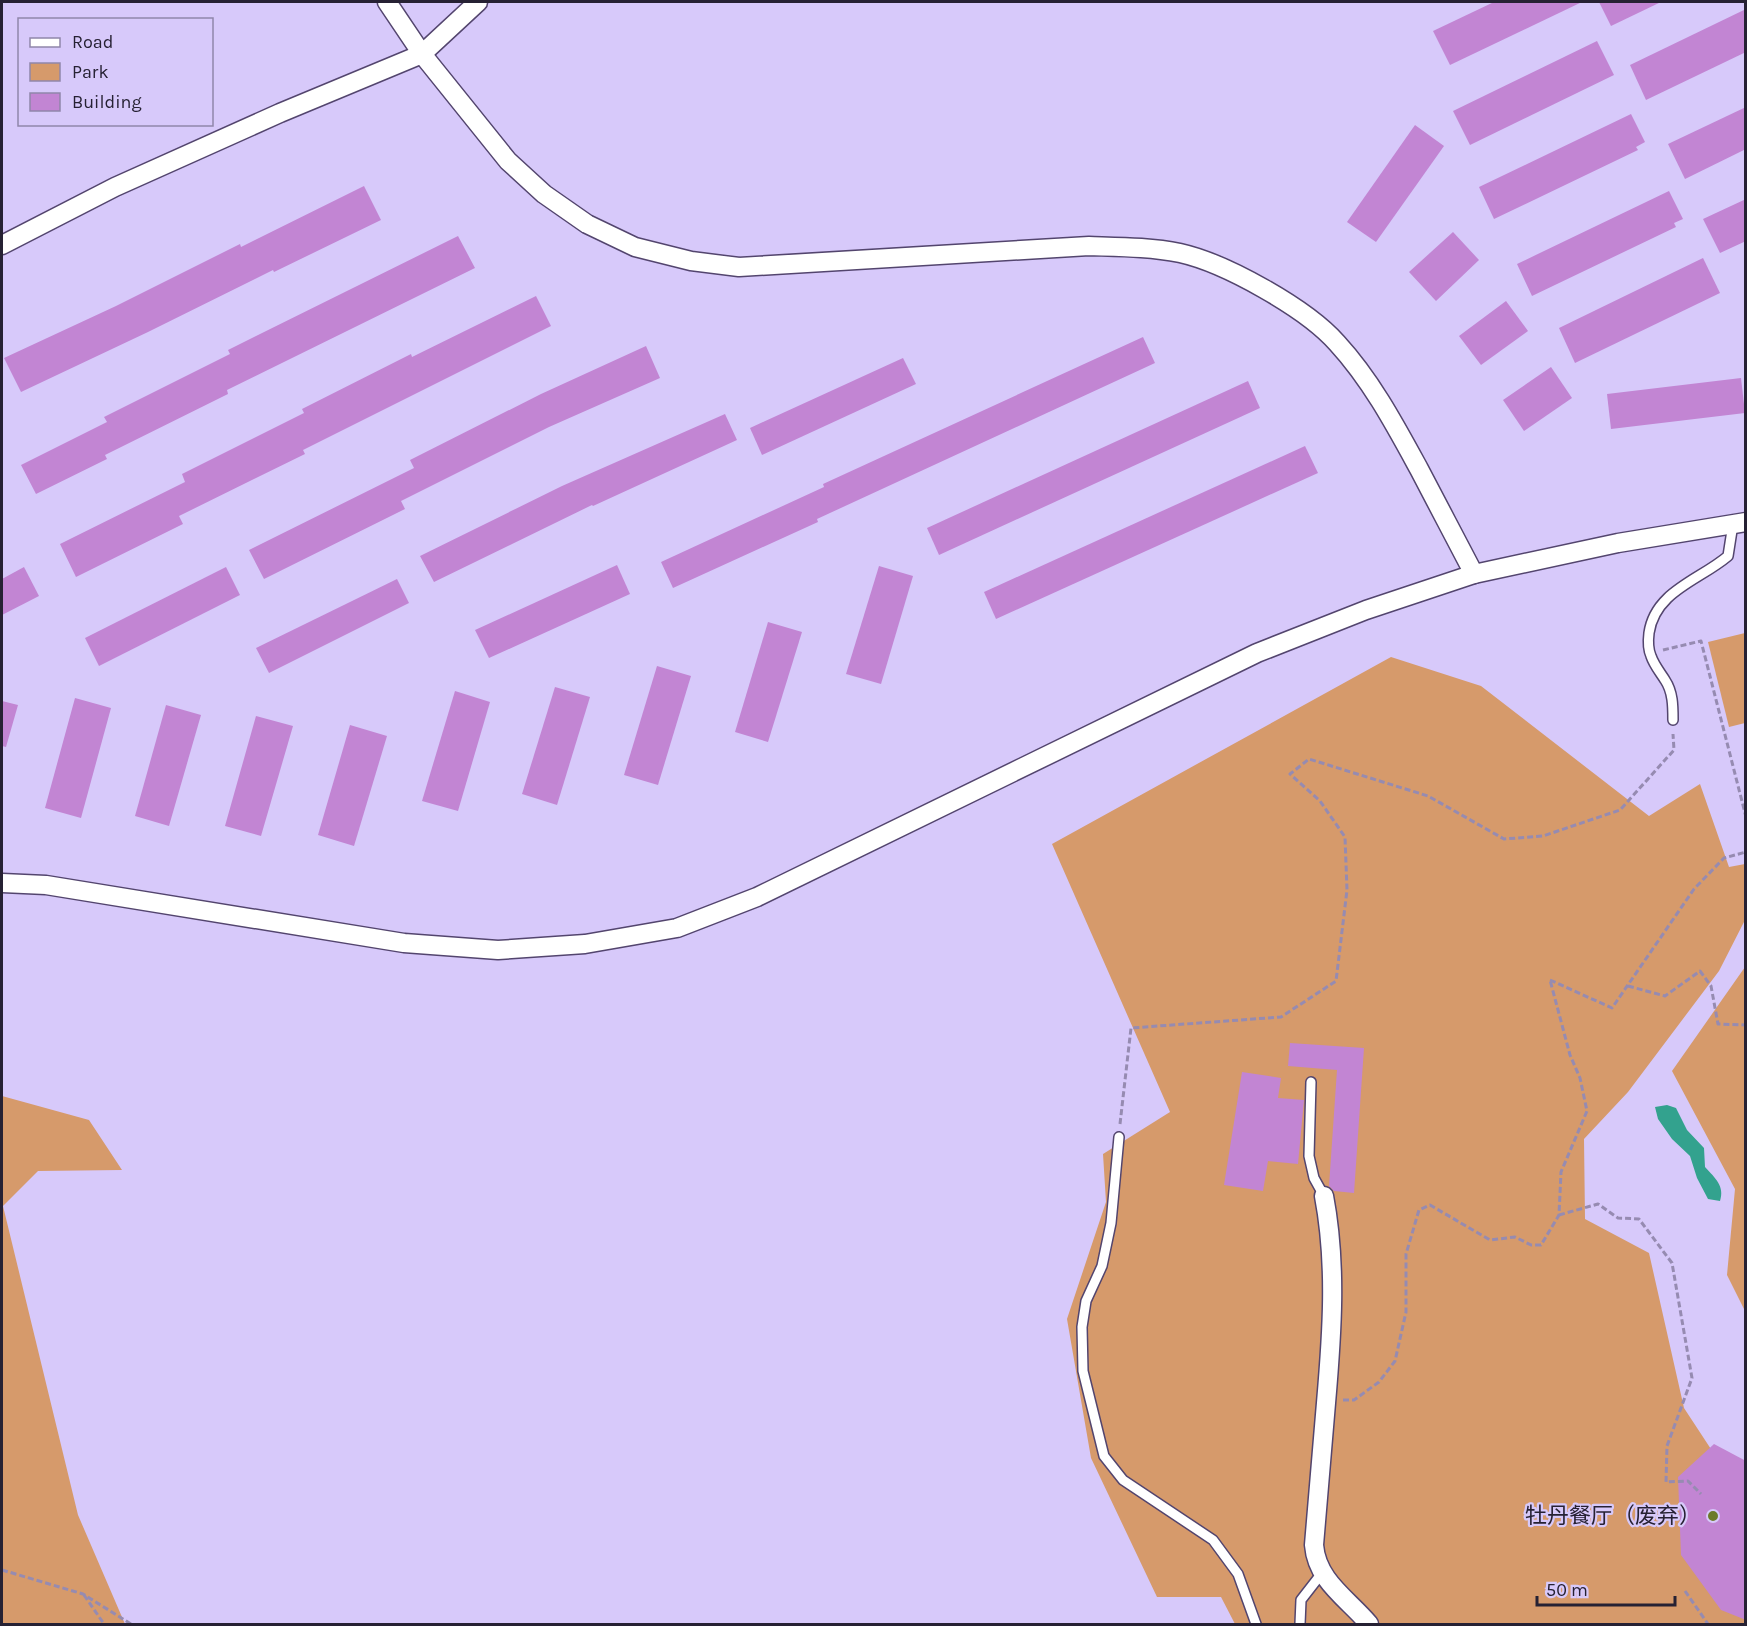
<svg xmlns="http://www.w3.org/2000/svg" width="1747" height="1626" font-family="Karla,'Noto Sans SC',sans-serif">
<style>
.green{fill:#d69a6b}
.water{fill:#33a28e}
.building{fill:#c285d3}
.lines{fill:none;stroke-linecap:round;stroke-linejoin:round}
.lane-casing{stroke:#53456e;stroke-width:12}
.street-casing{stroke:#53456e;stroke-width:21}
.path{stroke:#968bb1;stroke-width:3;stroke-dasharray:6 3;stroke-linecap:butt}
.lane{stroke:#fff;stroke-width:9}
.street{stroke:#fff;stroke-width:18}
.poi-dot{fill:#6c7b28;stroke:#d7c9fa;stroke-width:2}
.labels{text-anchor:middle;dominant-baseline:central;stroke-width:4.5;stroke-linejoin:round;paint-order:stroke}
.poi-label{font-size:22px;fill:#262133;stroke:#d7c9fa;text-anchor:end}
</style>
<rect width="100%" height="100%" fill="#d7c9fa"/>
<!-- green -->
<g class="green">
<polygon points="1745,633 1745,723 1729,727 1708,642"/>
<polygon points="1391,657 1481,686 1649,816 1700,784 1729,867 1745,864 1745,920 1719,971 1628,1092 1584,1139 1585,1219 1649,1253 1684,1408 1745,1501 1745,1624 1235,1624 1221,1597 1157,1597 1091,1458 1067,1319 1106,1202 1103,1154 1170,1112 1052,844"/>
<polygon points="1745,967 1745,1311 1727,1275 1735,1189 1672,1071"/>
<polygon points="2,1096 89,1120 122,1170 38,1171 3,1206 78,1515 125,1624 2,1624"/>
</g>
<!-- water -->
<path class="water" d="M1667,1105L1676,1108L1687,1130L1704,1148L1705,1167C1715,1178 1725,1186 1720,1201L1708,1199L1697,1178L1690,1156L1672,1139L1658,1119L1655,1107Z"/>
<!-- building -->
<g class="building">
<polygon points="1494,2 1582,2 1450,65 1433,31"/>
<polygon points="1599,2 1661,2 1611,26"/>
<polygon points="1746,9 1746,52 1646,100 1630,65"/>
<polygon points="1597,41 1614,75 1470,145 1453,111"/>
<polygon points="1746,107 1746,149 1685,179 1668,144"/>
<polygon points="1631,114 1645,142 1636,147 1638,150 1494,219 1479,187"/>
<polygon points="1415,125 1444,146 1376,242 1347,222"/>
<polygon points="364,186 381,220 274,272 273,270 148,332 21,392 4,358 116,306 240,244 241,247"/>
<polygon points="1669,191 1683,219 1674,223 1676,227 1532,296 1517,264"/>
<polygon points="1746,199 1746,241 1720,253 1703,219"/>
<polygon points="1453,232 1479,260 1436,301 1409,272"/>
<polygon points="458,236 475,268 227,390 228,394 105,455 107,459 36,494 21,465 107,422 104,417 230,354 228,350"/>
<polygon points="1703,258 1720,293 1575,363 1559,328"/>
<polygon points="536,296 551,326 303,450 305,454 179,516 183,524 76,577 60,544 185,482 182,474 304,413 302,409 411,354 412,357"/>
<polygon points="1506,301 1528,331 1481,365 1459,336"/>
<polygon points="1143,337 1155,363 817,519 818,522 673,588 661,562 824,487 823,484"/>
<polygon points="646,346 660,378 549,427 401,501 405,509 264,579 249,550 414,468 410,460 541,394"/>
<polygon points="903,358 916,384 762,455 750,428"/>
<polygon points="1551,367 1572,398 1524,431 1503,400"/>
<polygon points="1741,378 1745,413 1611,429 1607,394"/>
<polygon points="1248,381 1260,408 939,555 927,528"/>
<polygon points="725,414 737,440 593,506 592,505 434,582 420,556 562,486"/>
<polygon points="1305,446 1318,473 996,619 984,592"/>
<polygon points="617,565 630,594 489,658 475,630"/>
<polygon points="879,566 913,576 881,684 846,674"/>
<polygon points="24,567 39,596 2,615 2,579"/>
<polygon points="226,567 240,595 99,666 85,638"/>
<polygon points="397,579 409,603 269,673 256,648"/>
<polygon points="768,622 802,632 768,742 735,732"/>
<polygon points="657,666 691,676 658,785 624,775"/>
<polygon points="555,687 590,697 557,805 522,794"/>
<polygon points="455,691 490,702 458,811 422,801"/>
<polygon points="75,698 111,708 81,818 45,808"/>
<polygon points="2,701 18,705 6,747 2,746"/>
<polygon points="166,705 201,715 169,826 135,816"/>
<polygon points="256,716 293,726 261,836 225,826"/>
<polygon points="350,725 387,736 354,846 318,835"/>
<polygon points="1290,1043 1364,1048 1354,1193 1334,1191 1329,1186 1337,1070 1288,1066"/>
<polygon points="1242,1072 1281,1078 1278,1098 1304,1100 1298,1164 1268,1161 1263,1191 1224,1185"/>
<polygon points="1714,1444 1746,1461 1746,1620 1721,1610 1681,1555 1678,1477"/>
</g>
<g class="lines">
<defs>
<g id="lane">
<path d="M1673,720C1673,706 1673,692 1665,680C1660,672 1654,665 1651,656C1648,649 1648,641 1649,633C1655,591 1700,580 1728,556L1733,524"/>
<polyline points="1311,1082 1309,1156 1314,1178 1324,1196"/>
<polyline points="1119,1137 1111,1223 1102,1266 1086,1301 1082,1327 1083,1371 1104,1456 1123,1480 1213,1540 1238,1574 1256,1624"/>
<polyline points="1300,1624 1301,1600 1322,1573"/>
</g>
<g id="street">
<path d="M387,2L422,54L508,161L544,194L587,224L635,247L691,261L739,267L1089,246C1120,247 1150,247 1180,253C1225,263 1306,308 1337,343C1371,380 1395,425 1419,469C1437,504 1456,539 1474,574"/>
<polyline points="2,245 115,187 280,113 422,54 478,2"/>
<polyline points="2,883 46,885 404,943 498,950 585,944 677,928 757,897 1257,653 1366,610 1474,574 1618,543 1746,522"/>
<path d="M1324,1196C1337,1264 1332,1334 1326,1403C1322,1450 1318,1498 1314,1545C1317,1581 1347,1598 1369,1624"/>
</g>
</defs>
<!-- lane casing -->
<use href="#lane" class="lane-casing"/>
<!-- street casing -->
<use href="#street" class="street-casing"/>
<!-- path -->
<g class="path">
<polyline points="1663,650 1701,641 1746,817"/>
<polyline points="1550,980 1612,1008 1694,889 1724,858 1746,852"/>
<polyline points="1628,986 1665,996 1700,971 1711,986 1718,1024 1746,1025"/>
<polyline points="1120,1124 1131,1028 1281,1017 1336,981 1347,890 1345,837 1320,801 1290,774 1309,759 1428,796 1504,839 1543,836 1620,810 1674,750 1673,734"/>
<polyline points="1559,1215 1598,1204 1618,1218 1639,1219 1672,1263 1692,1378 1667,1446 1666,1482 1688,1481 1701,1494"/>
<polyline points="1343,1400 1354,1400 1379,1382 1395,1361 1406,1312 1406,1254 1419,1210 1430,1205 1490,1240 1515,1237 1531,1245 1541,1245 1559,1215 1561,1172 1587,1111 1580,1078 1570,1055 1550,980"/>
<polyline points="2,1570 83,1594 131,1624"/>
<polyline points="1685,1591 1708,1624"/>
<polyline points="84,1595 104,1624"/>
</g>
<!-- lane -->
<use href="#lane" class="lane"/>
<!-- street -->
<use href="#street" class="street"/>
</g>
<!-- markers -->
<circle class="poi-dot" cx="1713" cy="1516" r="6"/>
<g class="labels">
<!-- poi labels -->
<g class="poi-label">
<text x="1701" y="1516">牡丹餐厅（废弃）</text>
</g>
</g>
<!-- border -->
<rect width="1747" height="1626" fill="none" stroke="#262133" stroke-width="6"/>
<!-- legend -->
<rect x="18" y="18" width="195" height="108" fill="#d7c9fa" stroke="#9086aa" stroke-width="1.5"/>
<rect x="30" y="38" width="30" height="9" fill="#ffffff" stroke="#9086aa" stroke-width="1.5"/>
<text x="72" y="48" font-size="18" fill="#262133">Road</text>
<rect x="30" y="63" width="30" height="18" fill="#d69a6b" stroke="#9086aa" stroke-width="1.5"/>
<text x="72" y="78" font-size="18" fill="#262133">Park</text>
<rect x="30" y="93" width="30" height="18" fill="#c285d3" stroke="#9086aa" stroke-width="1.5"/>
<text x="72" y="108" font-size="18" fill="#262133">Building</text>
<!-- scale -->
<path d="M1537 1596v9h138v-9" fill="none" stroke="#262133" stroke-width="3"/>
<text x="1546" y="1596" font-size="18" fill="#262133" stroke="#d7c9fa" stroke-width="4.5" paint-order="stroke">50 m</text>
</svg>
